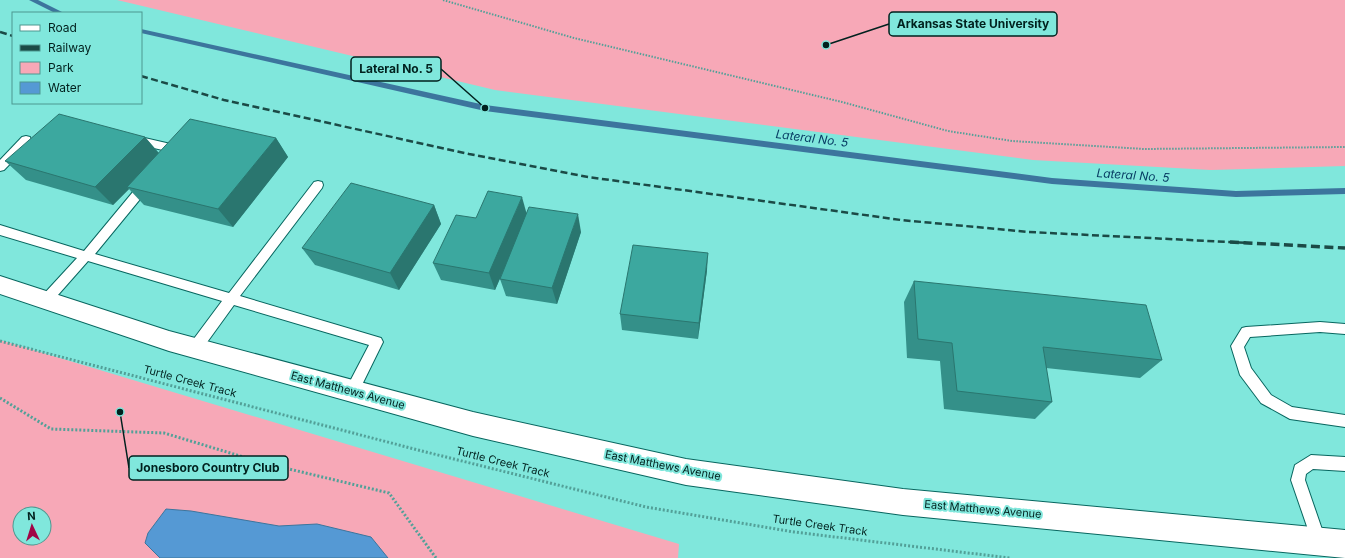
<svg xmlns="http://www.w3.org/2000/svg" width="1345" height="558" font-family="Inter,sans-serif">
<style>
.green{fill:#f7a8b7;fill-rule:evenodd}
.water{fill:#5599d4;stroke:#3c759d}
.lines{fill:none;stroke-linecap:round;stroke-linejoin:round}
.stream{fill:#3c759d;fill-rule:evenodd}
.service-casing{stroke:#07665f;stroke-width:2}
.tertiary-casing{stroke:#07665f;stroke-width:2}
.path-far1{stroke:#52a098;stroke-width:2;stroke-dasharray:1.5 1.5;stroke-linecap:butt}
.path{stroke:#52a098;stroke-width:3;stroke-dasharray:2 2;stroke-linecap:butt}
.service{fill:#fff;fill-rule:evenodd}
.tertiary{fill:#fff;fill-rule:evenodd}
.rail-far1{stroke:#1b4a46;stroke-width:2.5;stroke-dasharray:7 3.5;stroke-linecap:butt}
.rail{stroke:#1b4a46;stroke-width:3.5;stroke-dasharray:9 4.5;stroke-linecap:butt}
.wall{fill:#349089}
.shaded-wall{fill:#2a766f}
.building{fill:#3ca89f;stroke:#2a766f}
.labels{text-anchor:middle;dominant-baseline:central;stroke-width:4;stroke-linejoin:round;paint-order:stroke}
.street-label{font-size:11px;fill:#00211e;stroke:#80e7dc}
.water-label{font-size:12px;font-style:italic;fill:#073d64;stroke:#80e7dc}
.leader{fill:none;stroke:#00211e;stroke-width:1.5}
.callout-dot{fill:#00211e;stroke:#80e7dc;stroke-width:1.5}
.callout{fill:#80e7dc;stroke:#00211e;stroke-width:1.5}
.callout-label{font-size:12px;text-anchor:middle;font-weight:bold;fill:#00211e}
</style>
<rect width="100%" height="100%" fill="#80e7dc"/>
<!-- green -->
<g class="green">
<polygon points="117,0 1345,0 1345,166 1211,170 1033,160 495,90"/>
<path d="M0,340L679,544L678,558H0ZM20,514H44V538H20Z"/>
</g>
<!-- water -->
<polygon class="water" points="166,509 191,511 279,526 317,524 371,537 388,558 160,558 145,543 148,533"/>
<g class="lines">
<!-- stream -->
<g class="stream">
<polygon points="29,0 38,0 64,13 55,13"/>
<polygon points="141,29 485,105 1052,178 1236,191 1345,188 1345,194 1236,197 1052,184 485,111 141,33"/>
</g>
<defs>
<g id="service">
<polygon points="26,136 30,137 31,140 30,143 4,170 0,171 0,160 22,137"/>
<path d="M136,136L175,145L179,146L180,149C177,154 174,158 167,156L166,153L167,151L132,143L131,140L132,137Z"/>
<polygon points="146,180 150,181 151,184 150,187 95,254 229,293 314,182 318,181 322,182 323,185 322,188 240,296 381,338 383,342 357,395 352,397 347,395 345,391 369,345 234,305 200,352 195,354 190,352 189,348 190,344 222,301 88,261 50,304 46,305 42,304 40,300 42,296 77,258 0,235 0,225 84,251 142,181"/>
<polygon points="1320,322 1345,324 1345,334 1320,332 1250,337 1244,347 1251,368 1271,395 1292,407 1345,415 1345,427 1290,419 1261,403 1240,375 1231,346 1242,328 1246,327"/>
<polygon points="1311,455 1345,457 1345,471 1313,469 1306,474 1305,480 1326,541 1324,546 1319,548 1314,546 1312,541 1291,480 1295,465"/>
</g>
<polygon id="tertiary" points="0,276 169,331 473,412 686,459 903,489 1345,530 1345,558 903,515 686,485 473,436 169,351 0,294"/>
</defs>
<!-- service casing -->
<use href="#service" class="service-casing"/>
<!-- tertiary casing -->
<use href="#tertiary" class="tertiary-casing"/>
<!-- path-far1 -->
<polyline class="path-far1" points="443,0 574,38 842,102 948,131 1012,141 1144,149 1345,147"/>
<!-- path -->
<g class="path">
<polyline points="0,341 422,451 646,507 794,532 1010,558"/>
<polyline points="0,398 51,429 164,433 260,462 389,493 436,558"/>
</g>
<!-- service -->
<use href="#service" class="service"/>
<!-- tertiary -->
<use href="#tertiary" class="tertiary"/>
<!-- rail-far1 -->
<g class="rail-far1">
<polyline points="0,32 13,36"/>
<polyline points="141,76 224,100 469,154 588,177 901,220 1029,232 1249,243"/>
</g>
<!-- rail -->
<polyline class="rail" points="1230,242 1345,248"/>
</g>
<!-- wall -->
<g class="wall">
<polygon points="145,137 159,153 276,138 288,157 233,227 144,205 129,189 113,205 26,180 5,161"/>
<polygon points="434,205 441,224 399,290 315,265 302,248"/>
<polygon points="526,213 581,232 557,304 506,296 500,279 503,272 495,290 441,280 433,263 476,218"/>
<polygon points="707,270 698,339 622,330 620,314"/>
<polygon points="914,281 1162,360 1140,378 1046,368 1052,402 1035,419 944,409 940,361 907,358 904,302"/>
</g>
<!-- shaded-wall -->
<g class="shaded-wall">
<polygon points="145,137 161,156 127,187 129,189 113,205 95,187"/>
<polygon points="276,138 288,157 233,227 218,209"/>
<polygon points="522,197 527,215 495,290 489,273"/>
<polygon points="434,205 441,224 399,290 390,273"/>
<polygon points="578,214 581,232 557,304 552,288"/>
<polygon points="708,253 707,270 698,339 699,323"/>
</g>
<!-- building -->
<g class="building">
<polygon points="59,114 145,137 95,187 5,161"/>
<polygon points="190,119 276,138 218,209 127,187"/>
<polygon points="351,183 434,205 390,273 302,248"/>
<polygon points="488,191 522,197 489,273 433,263 456,215 476,218"/>
<polygon points="529,207 578,214 552,288 500,279"/>
<polygon points="633,245 708,253 699,323 620,314"/>
<polygon points="914,281 1146,305 1162,360 1043,347 1052,402 957,391 952,343 918,339"/>
</g>
<g class="labels">
<!-- street labels -->
<g class="street-label">
<text transform="translate(190 381) rotate(15)">Turtle Creek Track</text>
<text transform="translate(348 390) rotate(15)">East Matthews Avenue</text>
<text transform="translate(503 462) rotate(14)">Turtle Creek Track</text>
<text transform="translate(663 465) rotate(11)">East Matthews Avenue</text>
<text transform="translate(983 509) rotate(5)">East Matthews Avenue</text>
<text transform="translate(820 525) rotate(8)">Turtle Creek Track</text>
</g>
<!-- water labels -->
<g class="water-label">
<text transform="translate(812 138) rotate(7)">Lateral No. 5</text>
<text transform="translate(1133 175) rotate(4)">Lateral No. 5</text>
</g>
</g>
<!-- callouts -->
<path class="leader" d="M826 45L889 24M485 108L441 69M120 412L129 468"/>
<g class="callout-dot">
<circle cx="826" cy="45" r="4"/>
<circle cx="485" cy="108" r="4"/>
<circle cx="120" cy="412" r="4"/>
</g>
<g class="callout">
<rect x="889" y="12" width="168" height="24" rx="4"/>
<rect x="351" y="57" width="90" height="24" rx="4"/>
<rect x="129" y="456" width="159" height="24" rx="4"/>
</g>
<g class="callout-label">
<text x="973" y="28">Arkansas State University</text>
<text x="396" y="73">Lateral No. 5</text>
<text x="208" y="472">Jonesboro Country Club</text>
</g>
<!-- legend -->
<rect x="12" y="12" width="130" height="92" fill="#80e7dc" stroke="#4d9890"/>
<rect x="20" y="25" width="20" height="6" fill="#ffffff" stroke="#4d9890"/>
<text x="48" y="32" font-size="12" fill="#00211e">Road</text>
<rect x="20" y="45" width="20" height="6" fill="#1b4a46" stroke="#4d9890"/>
<text x="48" y="52" font-size="12" fill="#00211e">Railway</text>
<rect x="20" y="62" width="20" height="12" fill="#f7a8b7" stroke="#4d9890"/>
<text x="48" y="72" font-size="12" fill="#00211e">Park</text>
<rect x="20" y="82" width="20" height="12" fill="#5599d4" stroke="#4d9890"/>
<text x="48" y="92" font-size="12" fill="#00211e">Water</text>
<!-- north arrow -->
<g transform="translate(32 526) rotate(356)"><circle r="19" fill="#80e7dc" stroke="#4d9890"/>
<path d="M0-3L7 15L0 10L-7 15Z" fill="#a00546"/>
<text y="-6" font-size="11" font-weight="bold" text-anchor="middle" fill="#00211e">N</text>
</g>
</svg>
